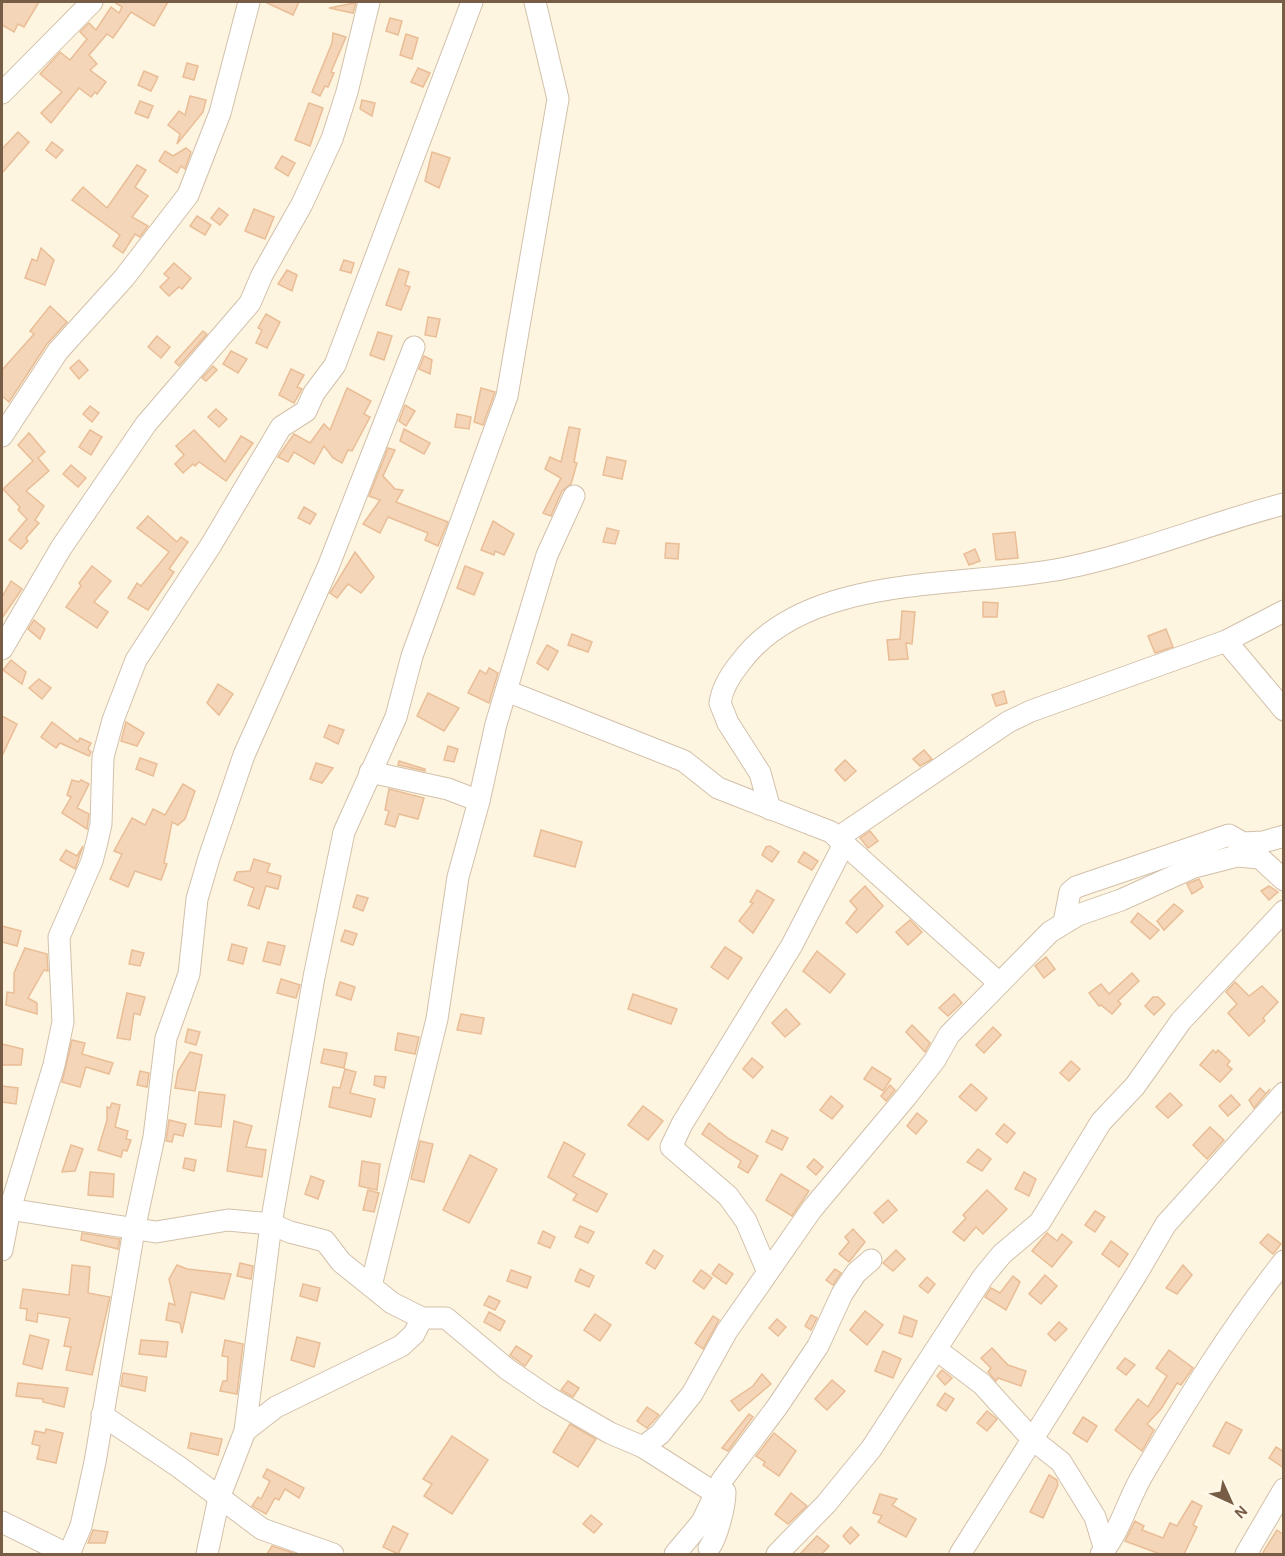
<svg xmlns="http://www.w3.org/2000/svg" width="1285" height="1556" font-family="'Alegreya Sans',sans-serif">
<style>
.building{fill:#f5d5b7;stroke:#e9bd96;stroke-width:1.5}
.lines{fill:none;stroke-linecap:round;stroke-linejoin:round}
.minor-casing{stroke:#d2c0aa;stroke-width:23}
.minor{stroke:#fff;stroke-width:21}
</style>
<rect width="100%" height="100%" fill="#fef5e1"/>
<!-- building -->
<g class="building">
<polygon points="2,2 39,2 24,27 18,24 14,32 2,25"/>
<polygon points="114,2 168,2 154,26 131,12 113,38 107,34 89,55 97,64 90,70 106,82 97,94 95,92 91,97 79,88 51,123 41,113 62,92 40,74 60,52 70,60 87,39 80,32 89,23 96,30 111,7 119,13 122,7"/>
<polygon points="265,2 299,2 293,15"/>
<polygon points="356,2 353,13 329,8 354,3"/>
<polygon points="390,18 402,21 398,35 386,31"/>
<polygon points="333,33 346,37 331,72 334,73 328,87 325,86 320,96 312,92 332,43"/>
<polygon points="406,34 418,38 412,59 400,55"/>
<polygon points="187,63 198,66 194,80 183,77"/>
<polygon points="418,68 430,73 423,87 411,82"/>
<polygon points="144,71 158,77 151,91 138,85"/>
<polygon points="190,96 206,100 203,112 177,144 180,134 168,125 179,111 185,115"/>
<polygon points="362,100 375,103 372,116 360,109"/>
<polygon points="140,101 153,106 148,118 135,113"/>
<polygon points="309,103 323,108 310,146 295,140"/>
<polygon points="18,132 29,142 2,173 2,149"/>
<polygon points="52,142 63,150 56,158 46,150"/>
<polygon points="186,148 191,152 185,169 181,166 177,173 159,161 165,151 173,156"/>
<polygon points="432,152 450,158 439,188 425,181"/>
<polygon points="282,156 295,163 288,176 275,168"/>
<polygon points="137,165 146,170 135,187 148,196 132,217 148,226 140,237 135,234 123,253 113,246 120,235 72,200 83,187 107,208"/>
<polygon points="219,208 228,215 220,225 211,218"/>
<polygon points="254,209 274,217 265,239 245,231"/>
<polygon points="197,216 211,225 205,235 190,226"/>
<polygon points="41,248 54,260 45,285 25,278 32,259 37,261"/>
<polygon points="344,260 354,263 351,273 340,270"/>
<polygon points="174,263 191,278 182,289 179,287 169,296 160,287 169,278 164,274"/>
<polygon points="399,269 409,272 405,285 410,287 401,310 386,305"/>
<polygon points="287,270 297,275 292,291 278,284"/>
<polygon points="50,306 67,322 47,344 9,402 2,396 2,370 34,334 30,331"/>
<polygon points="266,314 280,322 267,348 256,343 262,330 258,328"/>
<polygon points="428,317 440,319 436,337 425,335"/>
<polygon points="203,331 207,334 179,366 175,362"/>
<polygon points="378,332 392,336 384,360 370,355"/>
<polygon points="157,336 170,347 161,358 148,347"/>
<polygon points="231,351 247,359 238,373 223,364"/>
<polygon points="424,356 432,360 430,374 419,369"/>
<polygon points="79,360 88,370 79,379 70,368"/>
<polygon points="213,366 217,370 206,381 202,378"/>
<polygon points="291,369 304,375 297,387 302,389 294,403 279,395"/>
<polygon points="347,388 371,401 364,414 370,417 352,451 348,450 342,463 333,458 324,446 314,464 294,452 288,462 278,457 294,434 310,443 324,424 330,430"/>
<polygon points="481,388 495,392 483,425 474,422"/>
<polygon points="405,405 415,411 406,426 399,421"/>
<polygon points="90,406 99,413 92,422 83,414"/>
<polygon points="216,409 227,419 219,427 208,417"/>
<polygon points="457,414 471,417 469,429 455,427"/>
<polygon points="569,427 580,429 574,462 577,463 571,484 562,491 551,516 543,513 561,478 545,469 550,457 561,462"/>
<polygon points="404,429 430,443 424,454 400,441"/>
<polygon points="90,430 102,437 91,455 79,447"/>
<polygon points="194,430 225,462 241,436 253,443 226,481 199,462 195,466 193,464 183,473 175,464 184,455 176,446"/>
<polygon points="29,433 45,452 38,458 49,471 26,491 44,506 35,520 39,523 26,538 28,541 21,549 9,540 27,519 18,510 20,507 3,489 33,461 18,445"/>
<polygon points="388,448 395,450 383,476 395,489 403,490 396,502 448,522 438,546 425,540 428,533 388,517 380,533 363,524 380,500 369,496"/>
<polygon points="607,457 626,461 622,479 603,475"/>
<polygon points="71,465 86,478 78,487 63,474"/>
<polygon points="304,507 316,514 310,524 298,518"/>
<polygon points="148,516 177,542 181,537 188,542 169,569 174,572 148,610 128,598 137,583 141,586 169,552 137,528"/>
<polygon points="493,521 514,534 504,555 495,551 494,555 481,550"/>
<polygon points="607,528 619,531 615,544 603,542"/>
<polygon points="1015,532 1018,558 996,560 993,534"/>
<polygon points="666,543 679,544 678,559 665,558"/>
<polygon points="975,549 980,561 969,565 964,554"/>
<polygon points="355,552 374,577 361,593 348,584 337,598 330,593"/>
<polygon points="92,566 111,581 94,602 108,612 97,628 66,607 81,586 79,583"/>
<polygon points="465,566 483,573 474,595 457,588"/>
<polygon points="11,581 22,589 2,618 2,597"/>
<polygon points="983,602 998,603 997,617 983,617"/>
<polygon points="902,611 915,612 912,644 906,643 908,659 889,660 887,640 900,639"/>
<polygon points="34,620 45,629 40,639 28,629"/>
<polygon points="1166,629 1173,647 1155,653 1148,636"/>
<polygon points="572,634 592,642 588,652 568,645"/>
<polygon points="547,645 558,651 548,670 537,663"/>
<polygon points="11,660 26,672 22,684 3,670"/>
<polygon points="489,668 498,673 489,703 468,693 480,670 486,674"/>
<polygon points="39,679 51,688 42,699 29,688"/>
<polygon points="218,684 233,694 219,715 207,703"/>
<polygon points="1004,691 1007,703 996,706 992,695"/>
<polygon points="428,693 459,708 444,731 417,716"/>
<polygon points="2,716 17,724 2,756"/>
<polygon points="52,722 78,742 80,738 91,743 88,749 91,752 89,756 60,743 56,748 41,737"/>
<polygon points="126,722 144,733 137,746 121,741"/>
<polygon points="329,725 344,730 338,744 324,737"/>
<polygon points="448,746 458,749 454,762 444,760"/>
<polygon points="924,750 932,759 920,766 913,759"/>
<polygon points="140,758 157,764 153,776 136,769"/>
<polygon points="845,760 856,771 845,781 835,770"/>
<polygon points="399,761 425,769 425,771 398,765"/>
<polygon points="316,763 333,768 322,783 310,779"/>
<polygon points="72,780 79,782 81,780 89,784 77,808 89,814 87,829 62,813 71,797 67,795"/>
<polygon points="183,784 195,791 185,819 178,825 172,822 164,863 167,864 161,880 135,871 128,887 110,879 122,854 114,851 132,818 145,825 153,809 165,815"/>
<polygon points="389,789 424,798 418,819 399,814 395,827 385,824 389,811 385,810"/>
<polygon points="541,830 582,842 575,867 534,856"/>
<polygon points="870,831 878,841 868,848 860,838"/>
<polygon points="83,846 75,869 60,860 66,850 77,856"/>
<polygon points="770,846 779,852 772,862 762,855 766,847"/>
<polygon points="804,852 818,861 812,870 798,862"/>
<polygon points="254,859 270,864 267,872 281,876 278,889 266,886 259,909 248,905 254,888 234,880 237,872 250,871"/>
<polygon points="1199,879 1203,887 1192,894 1187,884"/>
<polygon points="865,886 883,906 857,933 846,923 857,909 850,901"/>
<polygon points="1269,886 1278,892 1269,900 1261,891"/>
<polygon points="757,890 774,900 753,933 739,921 753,903 750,902"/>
<polygon points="357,895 368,898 363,911 353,907"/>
<polygon points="1174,904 1183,911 1164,930 1157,921"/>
<polygon points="1138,913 1159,930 1150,939 1131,922"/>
<polygon points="910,920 922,932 908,945 896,932"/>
<polygon points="2,926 21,931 17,946 2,942"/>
<polygon points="345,930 357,934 353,945 341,941"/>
<polygon points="268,942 285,946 280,965 263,961"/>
<polygon points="232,944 247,948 243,964 228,960"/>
<polygon points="725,947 742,958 728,979 711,967"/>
<polygon points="25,948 47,954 48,971 44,970 28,998 37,1003 37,1014 6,1005 7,992 14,993 14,973"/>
<polygon points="132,950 144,953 140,966 129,964"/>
<polygon points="817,951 845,974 830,993 803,971"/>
<polygon points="1046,957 1055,969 1044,978 1035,966"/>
<polygon points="1132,973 1139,981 1118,1001 1121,1004 1112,1014 1101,1005 1099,1006 1089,993 1101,984 1109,994"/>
<polygon points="281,979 300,985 296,998 277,993"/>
<polygon points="340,982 355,987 351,1000 336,995"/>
<polygon points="1235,982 1249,996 1262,986 1278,1002 1263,1018 1265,1021 1249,1036 1228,1013 1237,1004 1226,992"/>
<polygon points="127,993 145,997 140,1015 134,1013 130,1040 117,1038"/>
<polygon points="633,994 677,1009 671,1024 628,1009"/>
<polygon points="954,994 962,1003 948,1016 939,1008"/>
<polygon points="1153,997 1158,997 1165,1004 1154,1015 1145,1006"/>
<polygon points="786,1009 800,1024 785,1037 772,1023"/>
<polygon points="461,1014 484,1018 481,1034 457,1030"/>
<polygon points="912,1025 930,1043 925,1052 906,1032"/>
<polygon points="993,1027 1001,1035 984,1053 976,1045"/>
<polygon points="188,1029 200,1032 196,1045 185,1042"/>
<polygon points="398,1033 419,1037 415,1054 395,1050"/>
<polygon points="72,1040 85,1043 82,1054 113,1063 109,1074 86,1067 80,1087 62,1082"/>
<polygon points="2,1044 23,1049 21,1065 2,1065"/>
<polygon points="324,1049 347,1053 344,1068 321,1063"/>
<polygon points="1213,1050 1216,1053 1218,1050 1230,1061 1227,1065 1232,1069 1220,1082 1200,1065"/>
<polygon points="190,1052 202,1055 195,1091 175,1088 178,1071"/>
<polygon points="752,1058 763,1067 753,1078 743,1069"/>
<polygon points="1071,1061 1080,1069 1069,1081 1060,1073"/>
<polygon points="872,1067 891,1079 883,1091 864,1079"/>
<polygon points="345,1069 356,1072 350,1093 375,1099 371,1117 329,1107 333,1087 340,1088"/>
<polygon points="140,1071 149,1073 147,1087 137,1085"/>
<polygon points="375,1076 386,1077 384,1088 374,1085"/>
<polygon points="971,1084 987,1098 976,1111 959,1097"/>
<polygon points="890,1085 895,1090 886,1101 881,1096"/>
<polygon points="2,1086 18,1088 16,1104 2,1102"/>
<polygon points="1260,1088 1266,1094 1270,1089 1254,1108 1249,1100"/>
<polygon points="199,1092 225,1095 221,1127 195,1124"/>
<polygon points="1170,1093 1182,1105 1168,1118 1156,1107"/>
<polygon points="1231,1095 1240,1105 1228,1116 1219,1106"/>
<polygon points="831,1096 843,1106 832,1119 820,1110"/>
<polygon points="112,1103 120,1105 115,1127 128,1131 126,1139 131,1140 127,1151 123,1150 121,1157 98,1150 107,1120 107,1107 110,1108"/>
<polygon points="643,1106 663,1121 648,1140 628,1125"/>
<polygon points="917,1113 927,1121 916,1134 907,1126"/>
<polygon points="169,1120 186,1124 183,1136 174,1134 172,1142 166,1141"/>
<polygon points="234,1121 252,1126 246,1147 266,1150 262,1177 227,1171"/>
<polygon points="709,1123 729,1139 758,1156 748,1173 738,1167 741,1161 702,1134"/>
<polygon points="1004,1124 1015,1133 1007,1143 996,1134"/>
<polygon points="1210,1127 1224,1140 1207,1159 1193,1145"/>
<polygon points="772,1130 788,1138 782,1150 766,1142"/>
<polygon points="420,1141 433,1144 424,1182 411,1179"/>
<polygon points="564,1142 585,1154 573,1176 607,1194 597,1212 573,1200 577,1194 548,1177"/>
<polygon points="71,1145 83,1149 75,1171 62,1172"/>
<polygon points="978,1149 991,1159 982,1171 967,1162"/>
<polygon points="470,1155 497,1169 469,1223 443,1210"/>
<polygon points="185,1158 196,1160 194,1171 183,1168"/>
<polygon points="814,1159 823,1167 816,1175 807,1167"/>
<polygon points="362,1161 380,1164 377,1190 359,1186"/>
<polygon points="90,1172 114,1174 113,1197 88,1195"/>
<polygon points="1024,1172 1036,1179 1029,1196 1015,1189"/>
<polygon points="781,1174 809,1191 792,1216 766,1200"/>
<polygon points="311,1176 324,1181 318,1199 305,1194"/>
<polygon points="368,1190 379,1193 374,1212 363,1210"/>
<polygon points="987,1190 1007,1209 983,1234 976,1227 964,1241 953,1232 966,1218 963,1215"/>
<polygon points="888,1200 897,1210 883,1223 874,1213"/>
<polygon points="1095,1211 1105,1217 1095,1232 1085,1225"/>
<polygon points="580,1226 594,1232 588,1243 575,1237"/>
<polygon points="853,1229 865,1242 849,1262 839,1254 849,1242 845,1237"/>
<polygon points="543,1231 555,1237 550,1248 538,1243"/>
<polygon points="82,1233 120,1239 118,1249 81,1240"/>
<polygon points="1047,1233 1057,1241 1062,1234 1072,1242 1052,1267 1032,1251"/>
<polygon points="1268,1234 1281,1244 1273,1254 1260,1243"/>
<polygon points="1111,1241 1128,1254 1119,1267 1102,1254"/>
<polygon points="654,1250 663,1256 655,1269 646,1263"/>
<polygon points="896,1250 905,1259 893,1271 883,1263"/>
<polygon points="240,1263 253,1266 251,1279 237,1276"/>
<polygon points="719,1264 733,1274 726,1284 712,1274"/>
<polygon points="72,1265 90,1267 88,1293 110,1297 92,1375 66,1370 71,1347 64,1346 70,1318 38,1313 37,1322 26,1320 27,1309 20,1308 23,1289 69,1295"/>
<polygon points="177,1265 187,1269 231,1274 224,1299 191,1292 182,1333 180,1323 166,1320 169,1303 175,1305 169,1279"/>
<polygon points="1183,1265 1192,1275 1177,1294 1166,1288"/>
<polygon points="580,1269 594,1276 589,1287 575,1281"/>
<polygon points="835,1269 841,1273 833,1285 826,1280"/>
<polygon points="511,1270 531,1277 527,1288 507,1281"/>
<polygon points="701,1270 712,1278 704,1289 693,1281"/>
<polygon points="1045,1275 1057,1286 1041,1304 1029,1294"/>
<polygon points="1013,1276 1020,1282 1006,1310 985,1297 991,1288 1000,1293"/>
<polygon points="927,1277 935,1284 928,1293 919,1286"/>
<polygon points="303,1284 320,1288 317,1301 300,1296"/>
<polygon points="489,1296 500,1301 495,1310 484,1305"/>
<polygon points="865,1311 883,1325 867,1345 850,1330"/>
<polygon points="489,1312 505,1321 500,1331 484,1322"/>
<polygon points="595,1314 611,1325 600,1341 584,1330"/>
<polygon points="811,1315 817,1318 811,1330 805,1326"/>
<polygon points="713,1316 719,1320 703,1349 695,1343"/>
<polygon points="904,1316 917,1321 912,1337 899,1333"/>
<polygon points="777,1319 786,1327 778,1336 769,1328"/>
<polygon points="1059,1322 1067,1329 1055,1341 1048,1334"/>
<polygon points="30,1335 49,1340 42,1369 23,1364"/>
<polygon points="297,1337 320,1343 314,1367 291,1360"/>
<polygon points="141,1340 168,1342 166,1357 139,1354"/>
<polygon points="225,1340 243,1344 237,1394 220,1391 223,1381 227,1381 228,1357 222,1356"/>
<polygon points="516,1346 532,1356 525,1366 510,1355"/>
<polygon points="992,1348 1008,1365 1026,1371 1021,1386 998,1378 996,1381 988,1372 991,1368 981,1358"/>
<polygon points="1169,1350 1193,1368 1181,1385 1177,1383 1161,1409 1147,1424 1154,1430 1142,1451 1115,1430 1138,1399 1148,1407 1167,1376 1156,1368"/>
<polygon points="883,1351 901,1359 893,1378 875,1371"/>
<polygon points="1125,1358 1135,1365 1126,1375 1117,1368"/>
<polygon points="942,1370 952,1378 945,1385 937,1376"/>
<polygon points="123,1373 147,1377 145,1391 121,1386"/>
<polygon points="762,1374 771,1384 739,1411 731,1401 753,1386"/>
<polygon points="832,1380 845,1391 827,1410 815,1399"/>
<polygon points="568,1381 579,1388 573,1397 561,1390"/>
<polygon points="18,1383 68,1388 64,1407 43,1402 43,1399 16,1396"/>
<polygon points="945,1393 954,1399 946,1411 937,1405"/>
<polygon points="647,1407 659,1415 647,1428 637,1421"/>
<polygon points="987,1411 997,1419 987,1431 977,1423"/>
<polygon points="749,1414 753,1417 728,1451 722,1448"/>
<polygon points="1083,1417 1097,1426 1087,1442 1073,1433"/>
<polygon points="1226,1422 1242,1430 1229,1454 1213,1446"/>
<polygon points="570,1424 596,1439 578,1467 553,1452"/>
<polygon points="46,1429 63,1433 56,1463 37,1459 40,1446 32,1444 35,1431 45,1433"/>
<polygon points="191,1433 222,1439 218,1455 188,1448"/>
<polygon points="774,1433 796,1451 779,1476 763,1465 765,1462 756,1456"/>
<polygon points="452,1436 488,1460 452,1514 424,1496 432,1484 423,1479"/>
<polygon points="1276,1447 1284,1452 1284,1468 1269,1458"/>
<polygon points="267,1469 304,1488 299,1498 285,1489 279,1500 275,1498 266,1514 252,1506 258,1497 261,1499 270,1481 263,1477"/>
<polygon points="1049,1475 1057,1480 1058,1485 1043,1518 1030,1512"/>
<polygon points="791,1493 807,1506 788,1524 775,1514"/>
<polygon points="880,1494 897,1499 892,1505 916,1519 906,1537 878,1522 882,1516 873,1513"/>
<polygon points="1192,1501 1202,1506 1193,1525 1197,1527 1184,1554 1160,1554 1125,1541 1135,1521 1144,1526 1142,1530 1163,1538 1170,1523 1177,1526"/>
<polygon points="591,1515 602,1524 594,1533 583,1524"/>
<polygon points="393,1526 408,1534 398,1554 383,1547"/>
<polygon points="851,1527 859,1535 850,1544 843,1536"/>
<polygon points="93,1530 108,1532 105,1543 88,1543"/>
<polygon points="1277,1530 1284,1535 1284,1554 1262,1554"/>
<polygon points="817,1536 829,1546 822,1554 800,1554"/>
<polygon points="272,1546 296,1554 267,1554"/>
</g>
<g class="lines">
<defs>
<g id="minor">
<polyline points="2,93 92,2"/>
<polyline points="2,436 58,351 124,278 188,195 220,113 249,2"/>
<polyline points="1226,641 1284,710"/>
<polyline points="2,649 61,548 146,424 250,303 262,275 302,204 332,139 347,92 369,2"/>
<polyline points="507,691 684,761 718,788 831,832 998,982"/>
<polyline points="370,772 448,789 479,801"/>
<path d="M770,809L760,773L728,723L720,703C722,689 731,674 740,663C807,571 966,589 1066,568C1140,553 1210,523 1284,504"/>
<polyline points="839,837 1008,722 1031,711 1226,641 1284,611"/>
<polyline points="1064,922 1070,892 1076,887 1229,835 1243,843 1263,842 1284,836"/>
<polyline points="2,1208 156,1232 228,1220 271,1224 290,1232 325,1241 341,1262 392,1303 422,1318 446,1318 507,1369 548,1397 610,1433 643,1447 660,1434 692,1394 727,1331 812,1209 906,1097 935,1060 949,1035 1050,932 1078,915 1121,900 1194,867 1237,856 1260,858 1284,880"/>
<polyline points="2,1250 10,1209 54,1065 63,1022 59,937 92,861 97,842 101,824 103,757 113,720 136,660 211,545 281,427 306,411 314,393 335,365 472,2"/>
<polyline points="767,1270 746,1221 728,1196 671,1147 682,1124 792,945 842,848 839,837"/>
<polyline points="371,1286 437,1019 458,877 479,801 496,724 547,555 574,496"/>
<polyline points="937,1350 982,1384 1032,1439 1061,1462 1095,1517 1105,1550"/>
<polyline points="102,1415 179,1467 262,1529 333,1554"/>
<polyline points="245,1431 276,1407 401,1346 414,1334 422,1318"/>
<path d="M643,1447L715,1493L725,1492C725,1506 717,1538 709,1548"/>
<polyline points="2,1522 67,1554"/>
<polyline points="69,1554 81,1526 95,1462 134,1230 154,1137 166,1038 189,974 197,899 209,858 244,755 328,567 414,347"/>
<polyline points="207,1554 219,1498 245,1431 271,1224 314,977 344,832 396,717 412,656 507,396 558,99 535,2"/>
<polyline points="675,1554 702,1522 722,1480 777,1407 818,1346 842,1294 856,1273 871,1260"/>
<polyline points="777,1554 826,1504 871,1449 983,1277 1002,1254 1040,1222 1101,1122 1135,1086 1181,1021 1284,911"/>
<polyline points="960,1554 1136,1275 1166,1224 1284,1093"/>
<path d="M1101,1554C1120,1532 1128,1499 1143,1474C1186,1401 1231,1328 1284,1261"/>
<polyline points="1246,1554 1284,1489"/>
</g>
</defs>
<!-- minor casing -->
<use href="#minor" class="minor-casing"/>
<!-- minor -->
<use href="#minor" class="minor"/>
</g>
<!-- border -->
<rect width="1285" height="1556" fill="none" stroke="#775c46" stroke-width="6"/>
<!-- north arrow -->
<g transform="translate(1231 1502) rotate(135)" stroke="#fff8e9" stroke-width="4.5" paint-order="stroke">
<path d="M0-4.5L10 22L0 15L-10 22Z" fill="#775c46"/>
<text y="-9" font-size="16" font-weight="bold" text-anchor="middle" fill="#775c46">N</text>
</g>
</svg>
